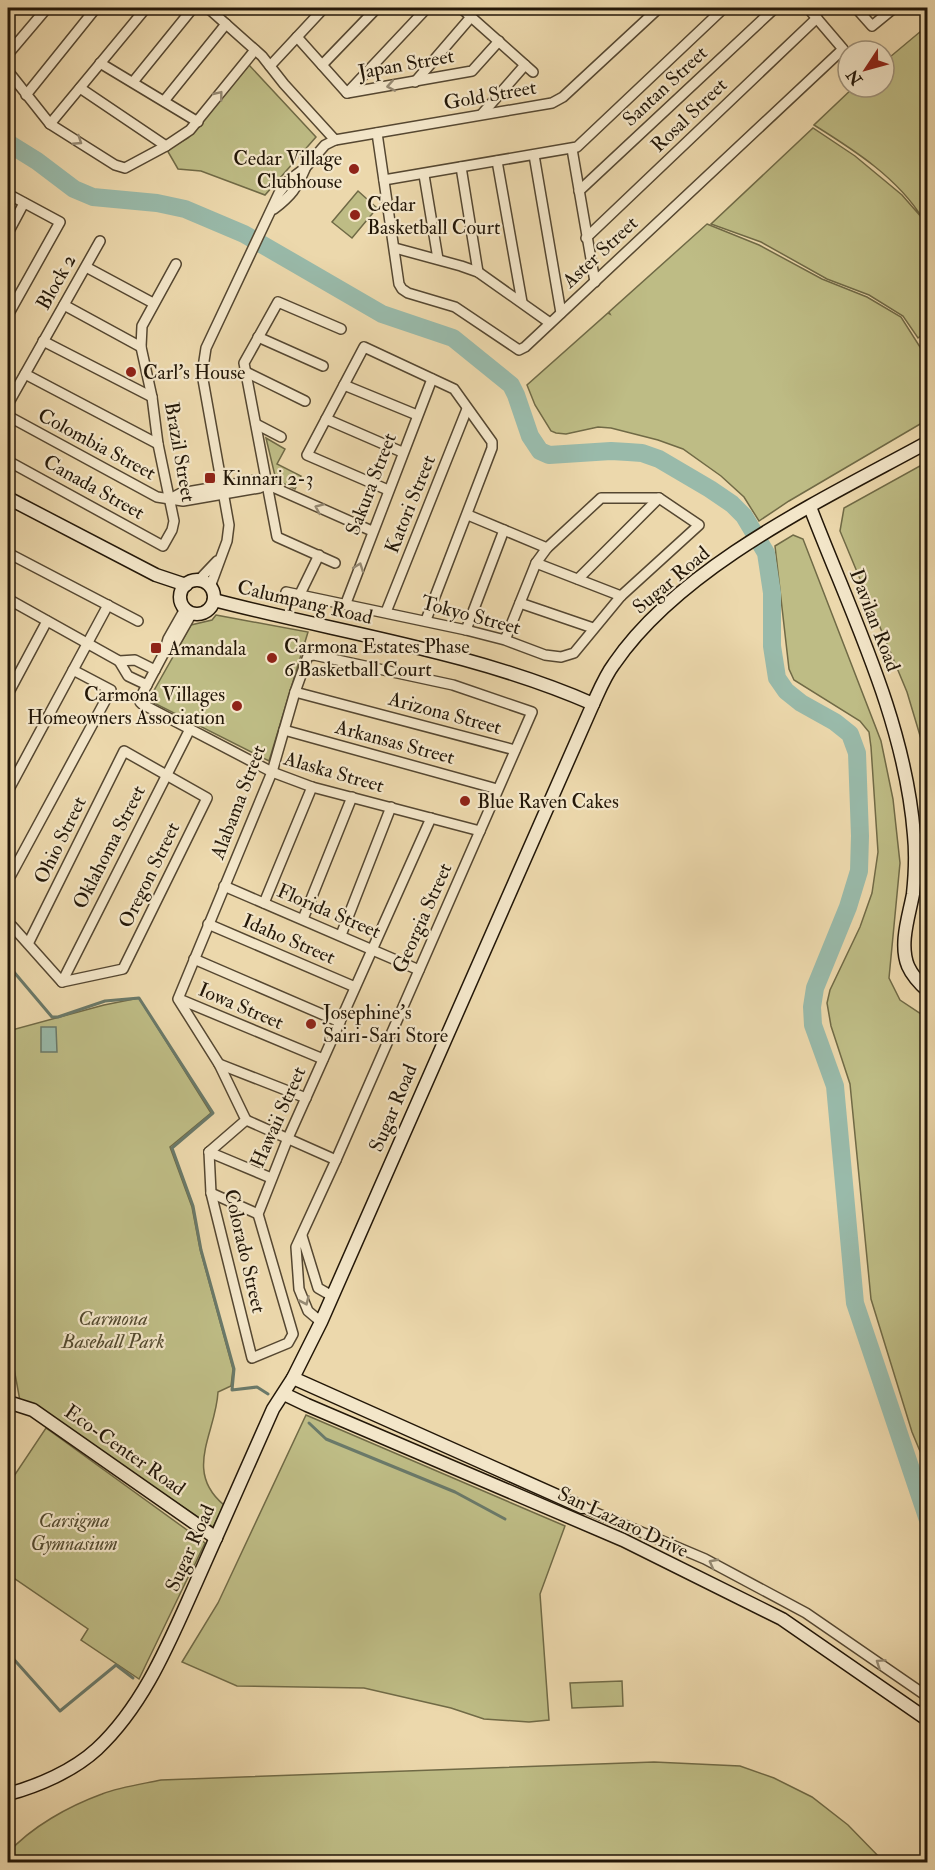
<svg xmlns="http://www.w3.org/2000/svg" width="935" height="1870" font-family="'IM FELL Double Pica',serif">
<style>
.green{fill:#bebc85;stroke:#706a46;stroke-width:1.5}
.water{fill:#99baaa;stroke:#6a7969;stroke-width:1.5}
.lines{fill:none;stroke-linecap:round;stroke-linejoin:round}
.stream{stroke:#6a7969;stroke-width:3}
.river{stroke:#99baaa;stroke-width:18}
.street-casing{stroke:#554731;stroke-width:12}
.secondary-casing{stroke:#231708;stroke-width:15}
.street{stroke:#f3e6c9;stroke-width:9}
.secondary{stroke:#f3e6c9;stroke-width:12}
.oneway{stroke:#958972}
.poi-dot{fill:#8f2418;stroke:#f3e6c9;stroke-width:2}
.labels{text-anchor:middle;dominant-baseline:central;stroke-width:4.5;stroke-linejoin:round;paint-order:stroke}
.street-label{font-size:20px;fill:#231708;stroke:#f3e6c9}
.poi-label{font-size:20px;fill:#231708;stroke:#f3e6c9;text-anchor:start}
.park-label{font-size:20px;font-style:italic;fill:#52492e;stroke:#f3e6c9}
</style>
<rect width="100%" height="100%" fill="#ecd8ac"/>
<filter id="stains"><feTurbulence type="fractalNoise" baseFrequency=".00333" numOctaves="4"/><feColorMatrix values="0 0 0 0 .2 0 0 0 0 .09 0 0 0 0 .02 0 0 0 .5 -.17"/></filter>
<radialGradient id="worn" r=".72"><stop offset=".6" stop-color="#630" stop-opacity="0"/><stop offset="1" stop-color="#630" stop-opacity=".3"/></radialGradient>
<!-- green -->
<g class="green">
<path d="M927,26L928,330L918,338L903,316L869,295L827,279L761,242L711,224L813,128L855,156L902,195L923,219C898,178 854,150 814,125L854,87H884V62Z"/>
<polygon points="249,65 316,137 265,195 201,171 178,169 167,150 188,138"/>
<polygon points="358,191 377,208 352,238 332,222"/>
<polygon points="707,224 759,245 822,279 867,297 901,317 927,358 927,420 789,501 759,521 744,497 721,476 683,449 658,440 611,428 598,427 566,434 556,433 551,431 535,405 527,385 608,313 610,314 609,312"/>
<polygon points="266,438 285,449 277,464 301,476 295,489 276,480"/>
<polygon points="927,462 927,759 907,692 840,531 844,508"/>
<polygon points="793,535 803,539 881,741 893,799 900,863 889,978 900,1000 927,1018 927,1468 912,1432 871,1299 850,1084 831,1026 827,1003 830,990 860,927 872,893 878,852 871,747 869,732 860,721 794,680 789,669 775,546"/>
<polygon points="216,615 308,632 269,761 154,703 151,699 152,694 191,625 212,620"/>
<path d="M139,998L211,1113L170,1147L192,1207L200,1249L233,1369L231,1386L218,1392C216,1433 183,1471 224,1505L213,1527L36,1408L20,1401L8,1336V1031L104,1005Z"/>
<polygon points="306,1415 565,1526 540,1594 549,1720 529,1722 484,1719 451,1708 364,1688 237,1686 182,1662 218,1603"/>
<polygon points="46,1428 205,1543 194,1566 185,1561 193,1567 139,1679 81,1640 88,1629 8,1574 8,1485"/>
<polygon points="622,1681 623,1706 572,1708 570,1683"/>
<path d="M654,1762L740,1766L774,1778L812,1797L848,1825L884,1862H711L689,1857L547,1862H8V1853C31,1827 69,1806 102,1794C120,1787 142,1784 161,1780Z"/>
</g>
<!-- water -->
<polygon class="water" points="41,1027 56,1027 57,1052 41,1052"/>
<g class="lines">
<!-- stream -->
<g class="stream">
<polyline points="8,919 8,920"/>
<polyline points="8,965 52,1017 58,1017 105,1001 139,998 213,1113 172,1148 193,1206 201,1250 234,1369 232,1390 257,1387 268,1394"/>
<polyline points="309,1423 326,1439 455,1492 505,1519"/>
<polyline points="8,1645 10,1655 60,1711 116,1665 133,1678"/>
</g>
<!-- river -->
<polyline class="river" points="8,143 37,161 74,189 93,197 157,203 185,209 244,234 382,314 453,338 511,385 516,395 530,436 540,451 549,455 611,451 628,452 642,453 659,459 710,489 732,504 744,516 766,553 772,593 772,646 777,678 786,691 801,703 835,722 850,734 857,753 860,836 859,871 848,907 815,988 812,1007 813,1025 835,1086 855,1303 928,1520"/>
<defs>
<g id="street">
<polyline points="208,8 262,56 284,84 335,140"/>
<polyline points="461,8 533,72"/>
<polyline points="856,8 872,26 894,8"/>
<polyline points="297,37 347,93 472,71 499,41"/>
<polyline points="8,54 47,8"/>
<polyline points="100,63 198,122"/>
<polyline points="322,65 377,8"/>
<polyline points="270,66 324,8"/>
<polyline points="8,71 50,124 115,165 125,168 166,146 190,130 255,50"/>
<polyline points="133,82 193,8"/>
<polyline points="415,82 471,17"/>
<polyline points="80,88 166,146"/>
<polyline points="347,93 427,8"/>
<polyline points="26,95 96,8"/>
<polyline points="164,101 226,24"/>
<polyline points="482,114 525,65"/>
<polyline points="50,124 146,8"/>
<polyline points="377,133 399,284 402,289 408,293 455,307 519,350 525,347 843,49 808,8"/>
<polyline points="572,149 595,282"/>
<polyline points="534,155 561,313"/>
<polyline points="497,161 522,302"/>
<polyline points="461,167 478,272"/>
<polyline points="424,175 438,259"/>
<polyline points="384,180 577,147 724,8"/>
<polyline points="579,191 775,8"/>
<polyline points="8,194 60,222 8,315"/>
<path d="M274,209C291,196 297,188 305,169"/>
<polyline points="8,233 24,203"/>
<polyline points="586,238 817,18"/>
<polyline points="395,248 461,266 478,272 550,323"/>
<polyline points="86,267 153,303"/>
<polyline points="64,305 141,347"/>
<polyline points="258,337 323,366"/>
<polyline points="43,341 152,397"/>
<polyline points="246,372 305,401"/>
<polyline points="25,374 158,444"/>
<polyline points="344,385 417,415"/>
<polyline points="8,404 100,241"/>
<polyline points="8,416 157,497 183,501 259,488 266,485"/>
<polyline points="326,419 402,452"/>
<polyline points="256,424 281,437"/>
<polyline points="8,461 163,546 172,530 174,521 158,444 152,397 141,347 142,326 176,264"/>
<polyline points="388,490 307,455 364,347 454,389 492,442 492,448 426,620"/>
<polyline points="170,499 181,493 257,480 372,531"/>
<polyline points="468,515 547,548"/>
<polyline points="8,553 138,621"/>
<polyline points="335,563 277,537 244,363 278,302 341,329"/>
<polyline points="536,563 621,596"/>
<polyline points="578,579 659,498"/>
<polyline points="198,581 217,561"/>
<polyline points="210,587 227,541 229,525 202,374 206,348 279,193 289,180 305,168 325,145 335,140 552,103 563,97 659,8"/>
<polyline points="286,592 466,630 505,640 545,655 561,657 574,653 621,596 699,525 659,498 601,498 547,548 536,563 505,640"/>
<polyline points="300,594 319,555"/>
<polyline points="8,599 119,661 135,660 155,670"/>
<polyline points="346,603 432,379"/>
<polyline points="520,603 593,628"/>
<polyline points="386,612 467,409"/>
<polyline points="192,613 175,643 164,653 140,698 140,702 142,704 272,772 312,787 480,831"/>
<polyline points="466,630 504,530"/>
<polyline points="164,653 168,639 185,609"/>
<polyline points="119,661 128,676 147,685"/>
<polyline points="295,692 515,750"/>
<polyline points="8,694 47,621"/>
<polyline points="284,730 497,789"/>
<polyline points="8,791 108,605"/>
<polyline points="8,871 11,875 111,690 73,670"/>
<polyline points="224,886 419,970"/>
<polyline points="264,903 312,787"/>
<polyline points="303,919 352,797"/>
<polyline points="208,924 355,987"/>
<polyline points="12,926 62,982 123,969 207,798 124,751 28,944"/>
<polyline points="341,935 391,807"/>
<polyline points="194,959 340,1022"/>
<polyline points="62,982 190,729"/>
<polyline points="179,999 323,1059"/>
<polyline points="219,1064 306,1098"/>
<polyline points="246,1120 336,1160"/>
<polyline points="209,1152 246,1120 219,1064 178,999 272,772 295,692 308,656 314,655 453,685 532,712 336,1160 296,1247 299,1289 308,1311 321,1322"/>
<polyline points="209,1152 211,1193 252,1358 288,1343 293,1334 258,1214 288,1138 431,818"/>
<polyline points="209,1152 271,1178"/>
<polyline points="211,1193 258,1214"/>
<polyline points="302,1236 318,1288 332,1296"/>
<polyline points="582,1507 705,1559 806,1613 928,1697"/>
</g>
<g id="secondary">
<polyline points="8,498 156,575 186,585"/>
<path d="M810,507C851,614 905,720 914,835C916,854 915,875 913,894C909,916 899,944 908,966C912,975 920,984 928,991"/>
<circle cx="197" cy="597" r="17"/>
<path d="M214,600C340,633 472,651 593,704"/>
<polyline points="293,1378 582,1507"/>
<polyline points="284,1394 307,1405 623,1540 782,1619 928,1720"/>
<polyline points="8,1402 33,1410 216,1538"/>
<path d="M8,1794C38,1786 73,1771 97,1749C144,1705 169,1643 195,1585C221,1527 247,1468 273,1409L293,1378L321,1322L593,704C599,691 605,676 614,664C682,565 824,499 928,442"/>
</g>
</defs>
<!-- street casing -->
<use href="#street" class="street-casing"/>
<!-- secondary casing -->
<use href="#secondary" class="secondary-casing"/>
<!-- street -->
<use href="#street" class="street"/>
<!-- secondary -->
<use href="#secondary" class="secondary"/>
</g>
<!-- one-way arrows -->
<defs><path id="oneway-chevron" d="M-2-3.5L2.5 0L-2 3.5" fill="none" stroke-width="1.6" stroke-linecap="round" stroke-linejoin="round" transform="scale(1.5)"/></defs>
<g class="oneway">
<use href="#oneway-chevron" transform="translate(391 86) rotate(170)"/>
<use href="#oneway-chevron" transform="translate(219 95) rotate(-51)"/>
<use href="#oneway-chevron" transform="translate(78 141) rotate(33)"/>
<use href="#oneway-chevron" transform="translate(319 508) rotate(-156)"/>
<use href="#oneway-chevron" transform="translate(359 567) rotate(-70)"/>
<use href="#oneway-chevron" transform="translate(305 1301) rotate(66)"/>
<use href="#oneway-chevron" transform="translate(713 1563) rotate(-152)"/>
<use href="#oneway-chevron" transform="translate(880 1663) rotate(-146)"/>
</g>
<!-- markers -->
<g class="poi-dot">
<circle cx="354" cy="169" r="6"/>
<circle cx="355" cy="215" r="6"/>
<circle cx="131" cy="372" r="6"/>
<rect x="204" y="472" width="12" height="12" rx="3"/>
<rect x="150" y="642" width="12" height="12" rx="3"/>
<circle cx="272" cy="658" r="6"/>
<circle cx="237" cy="706" r="6"/>
<circle cx="465" cy="801" r="6"/>
<circle cx="311" cy="1024" r="6"/>
</g>
<g class="labels">
<!-- street labels -->
<g class="street-label">
<text transform="translate(406 64) rotate(-10)">Japan Street</text>
<text transform="translate(665 86) rotate(-43)">Santan Street</text>
<text transform="translate(490 95) rotate(-10)">Gold Street</text>
<text transform="translate(689 115) rotate(-44)">Rosal Street</text>
<text transform="translate(600 252) rotate(-43)">Aster Street</text>
<text transform="translate(56 282) rotate(-61)">Block 2</text>
<text transform="translate(97 444) rotate(28)">Colombia Street</text>
<text transform="translate(180 452) rotate(80)">Brazil Street</text>
<text transform="translate(371 484) rotate(-69)">Sakura Street</text>
<text transform="translate(94 487) rotate(29)">Canada Street</text>
<text transform="translate(410 504) rotate(-68)">Katori Street</text>
<text transform="translate(671 580) rotate(-40)">Sugar Road</text>
<text transform="translate(305 602) rotate(13)">Calumpang Road</text>
<text transform="translate(471 615) rotate(15)">Tokyo Street</text>
<text transform="translate(875 620) rotate(69)">Davilan Road</text>
<text transform="translate(445 713) rotate(15)">Arizona Street</text>
<text transform="translate(395 742) rotate(15)">Arkansas Street</text>
<text transform="translate(334 772) rotate(16)">Alaska Street</text>
<text transform="translate(238 802) rotate(-69)">Alabama Street</text>
<text transform="translate(60 840) rotate(-64)">Ohio Street</text>
<text transform="translate(109 847) rotate(-63)">Oklahoma Street</text>
<text transform="translate(149 875) rotate(-64)">Oregon Street</text>
<text transform="translate(329 911) rotate(23)">Florida Street</text>
<text transform="translate(422 918) rotate(-66)">Georgia Street</text>
<text transform="translate(289 939) rotate(23)">Idaho Street</text>
<text transform="translate(241 1006) rotate(23)">Iowa Street</text>
<text transform="translate(393 1108) rotate(-67)">Sugar Road</text>
<text transform="translate(278 1117) rotate(-66)">Hawaii Street</text>
<text transform="translate(245 1251) rotate(77)">Colorado Street</text>
<text transform="translate(125 1450) rotate(35)">Eco-Center Road</text>
<text transform="translate(623 1522) rotate(25)">San Lazaro Drive</text>
<text transform="translate(190 1548) rotate(-66)">Sugar Road</text>
</g>
<!-- poi labels -->
<g class="poi-label">
<text x="342" y="158" text-anchor="end">Cedar Village<tspan x="342" dy="23">Clubhouse</tspan></text>
<text x="367" y="204">Cedar<tspan x="367" dy="23">Basketball Court</tspan></text>
<text x="143" y="372">Carl's House</text>
<text x="222" y="478">Kinnari 2-3</text>
<text x="284" y="646">Carmona Estates Phase<tspan x="284" dy="23">6 Basketball Court</tspan></text>
<text x="168" y="648">Amandala</text>
<text x="225" y="694" text-anchor="end">Carmona Villages<tspan x="225" dy="23">Homeowners Association</tspan></text>
<text x="477" y="801">Blue Raven Cakes</text>
<text x="323" y="1012">Josephine's<tspan x="323" dy="23">Sairi-Sari Store</tspan></text>
</g>
<!-- park labels -->
<g class="park-label">
<text x="113" y="1318">Carmona<tspan x="113" dy="23">Baseball Park</tspan></text>
<text x="74" y="1520">Carsigma<tspan x="74" dy="23">Gymnasium</tspan></text>
</g>
</g>
<!-- margin -->
<rect width="935" height="1870" fill="none" stroke="#ecd8ac" stroke-width="30"/>
<rect x="9" y="9" width="917" height="1852" fill="none" stroke="#231708" stroke-width="3"/>
<rect x="15" y="15" width="905" height="1840" fill="none" stroke="#231708" stroke-width="1.5"/>
<!-- north arrow -->
<g transform="translate(866 69) rotate(234)"><circle r="28" fill="#f3e6c9" stroke="#a0937c" stroke-width="1.5"/>
<path d="M0-4.5L10 22L0 15L-10 22Z" fill="#8f2418"/>
<text y="-9" font-size="16" font-weight="bold" text-anchor="middle" fill="#231708">N</text>
</g>
<rect width="100%" height="100%" filter="url(#stains)"/>
<rect width="100%" height="100%" fill="url(#worn)"/>
</svg>
